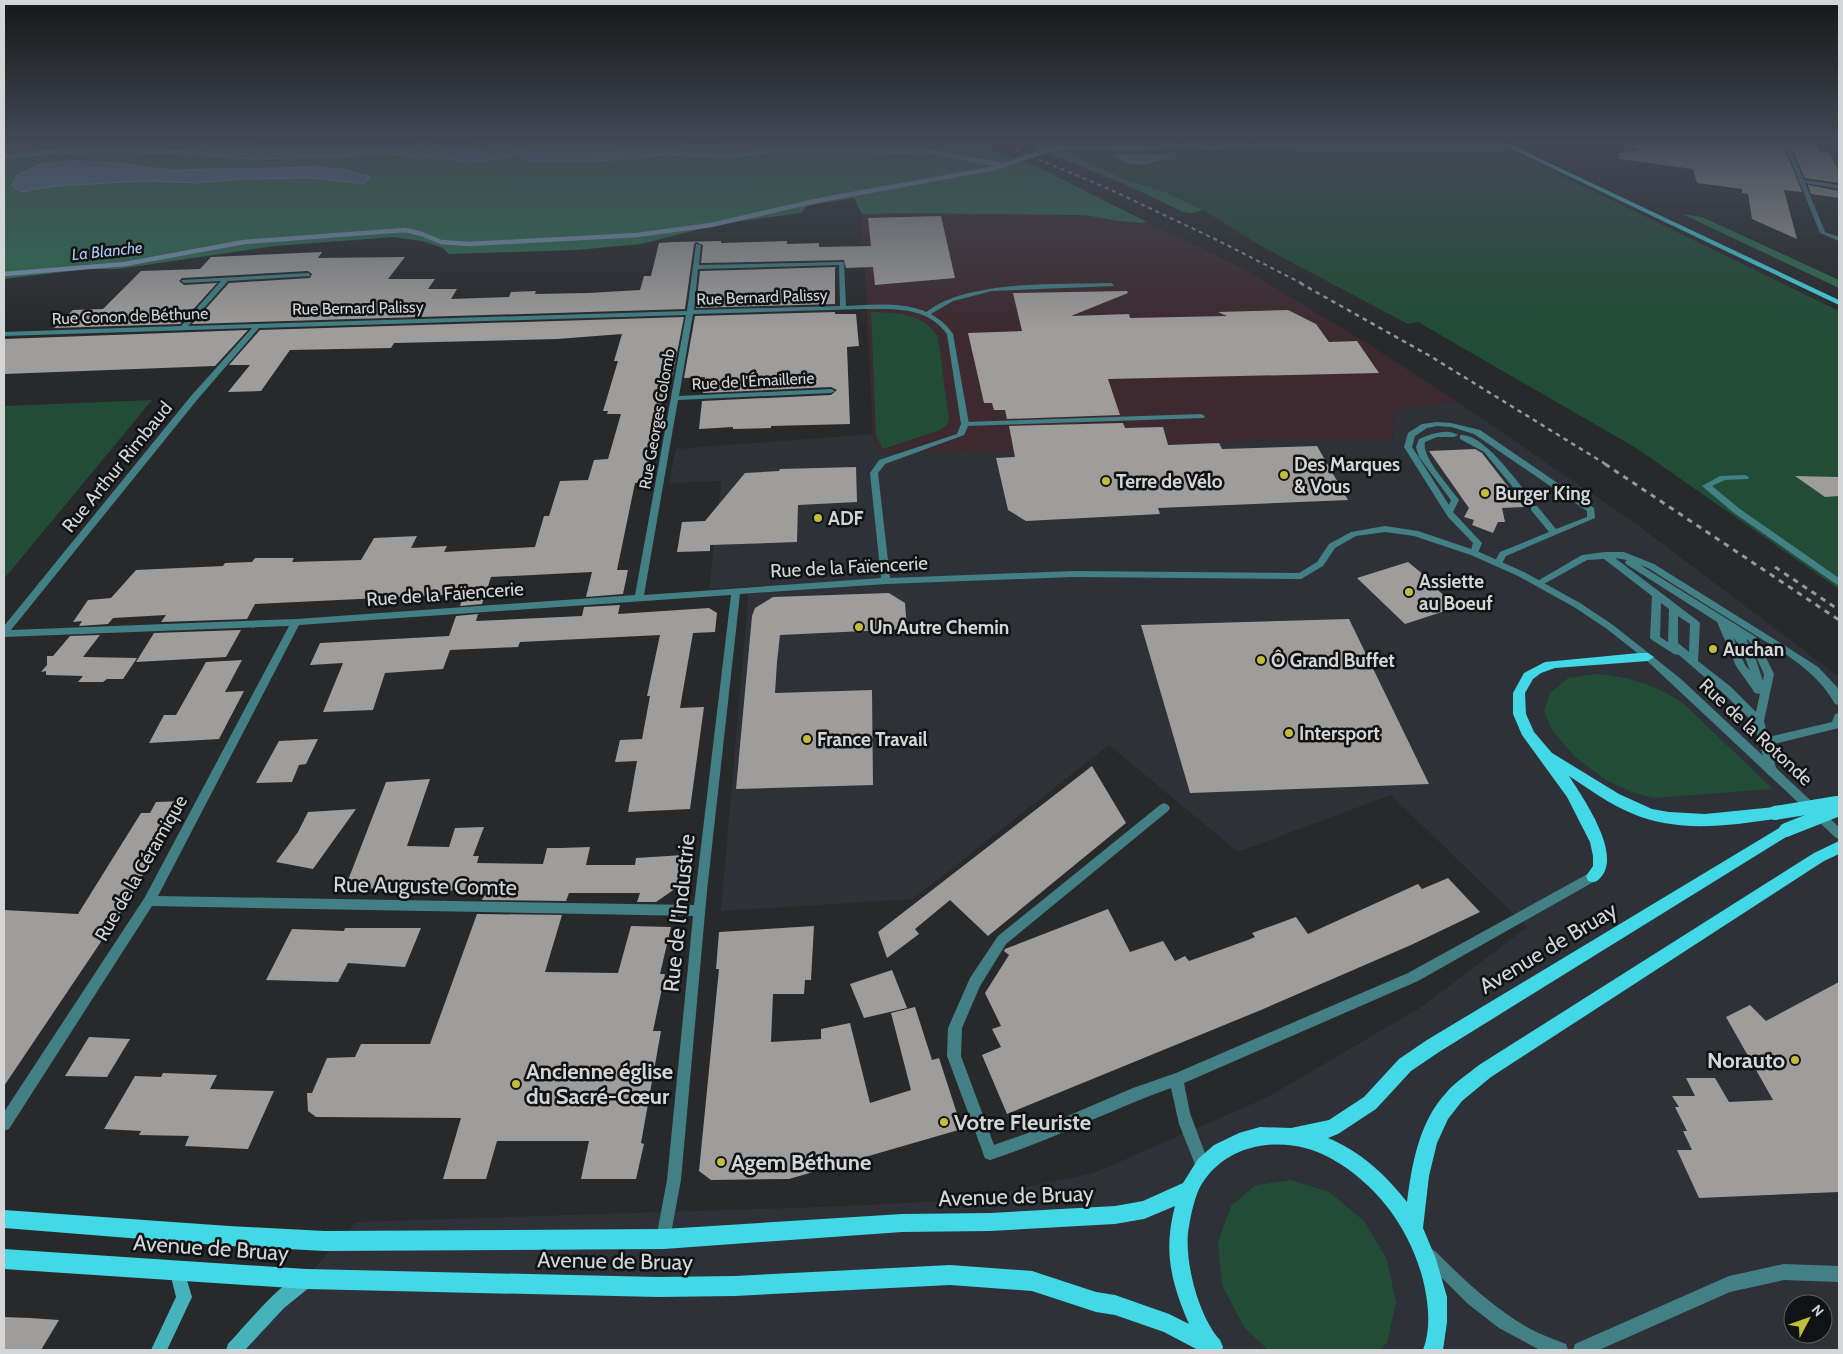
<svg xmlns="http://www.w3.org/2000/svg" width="1843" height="1354" font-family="Cabin,sans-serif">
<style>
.built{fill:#2e3138;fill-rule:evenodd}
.industrial{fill:#3d2a30}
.green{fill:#214c36}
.forest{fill:#2d6e4e;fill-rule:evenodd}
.water{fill:#5879a9;stroke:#7d95b6}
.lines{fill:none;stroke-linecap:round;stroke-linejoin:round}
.stream{stroke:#7d95b6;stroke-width:4.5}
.building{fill:#9f9d9b}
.lane{fill:#428086;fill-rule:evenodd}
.street{fill:#428086;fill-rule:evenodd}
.secondary{fill:#45b2bc;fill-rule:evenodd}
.primary{fill:#43d8e5;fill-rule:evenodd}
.rail-far2{stroke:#979899;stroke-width:2;stroke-dasharray:4 4;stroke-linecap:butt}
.rail-far1{stroke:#979899;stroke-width:2.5;stroke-dasharray:4.5 4.5;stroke-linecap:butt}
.rail{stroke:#979899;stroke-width:3;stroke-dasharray:5.5 5.5;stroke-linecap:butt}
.primary-bridge{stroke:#43d8e5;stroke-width:14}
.poi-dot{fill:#c2bd3f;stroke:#111213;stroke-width:2}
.labels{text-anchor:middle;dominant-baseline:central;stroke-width:5;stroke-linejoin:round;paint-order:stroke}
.far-water-label{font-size:16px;font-style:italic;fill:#acc9f4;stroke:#111213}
.far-street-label{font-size:16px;fill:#d4d5d6;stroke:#111213}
.poi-label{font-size:19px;font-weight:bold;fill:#d4d5d6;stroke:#111213;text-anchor:start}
.street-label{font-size:19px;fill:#d4d5d6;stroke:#111213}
.near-street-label{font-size:22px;fill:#d4d5d6;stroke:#111213}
.near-poi-label{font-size:22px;font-weight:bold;fill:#d4d5d6;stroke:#111213;text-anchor:start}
</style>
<rect width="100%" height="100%" fill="#28292b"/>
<!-- built -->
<path class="built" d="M1456,401L1636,524L1839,677V1350H242L356,1222L822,1207L965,1200L1094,1173L1268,1097L1423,1006L1527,927L1391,795L1238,852L1109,745L913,899L721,911L749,587L709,589L721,481L669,483L676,449L873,434L879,451L1008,452L1272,440H1392L1395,410ZM1793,1304H1823V1334H1793Z"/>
<!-- industrial -->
<polygon class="industrial" points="972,213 1090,216 1137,224 1147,222 1242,268 1365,342 1456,401 1395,410 1392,440 1272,440 1008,452 879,451 873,434 862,214"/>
<!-- green -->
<g class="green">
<polygon points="1049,141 1490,141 1839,311 1839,589 1636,448 1418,322 1408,324 1259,245 1203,210 1165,192 1129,181 1067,153"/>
<path d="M871,312C897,313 923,313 938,337L949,420L947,425L940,430L883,449L876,435Z"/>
<polygon points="152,400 4,579 4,406"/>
<path d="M1596,674C1631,677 1654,684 1684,704L1773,789L1654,798L1634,793L1606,780L1575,757L1552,730L1544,711L1550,693L1568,678Z"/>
<polygon points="1291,1180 1329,1192 1363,1220 1387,1259 1396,1303 1387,1343 1379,1350 1268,1350 1244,1327 1222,1285 1218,1242 1231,1206 1256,1185"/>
</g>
<!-- forest -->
<g class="forest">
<path d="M4,141H972L1042,169L1147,222C1124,225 1102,216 1079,215C1007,214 935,213 862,214L854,198L807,206L801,213L720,224L641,244L576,250L449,254L443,248L422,241L394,237L275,246L118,269H87L4,279ZM70,161L108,162L170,170L319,167L364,184L313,178L246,179L196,183L145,181L56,186L21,192L16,176L40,164Z"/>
<polygon points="1018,141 1049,141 1067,153 1129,181 1165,192 1203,210 1192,213 1183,212 1129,186"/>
<polygon points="1682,214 1702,217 1839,280 1839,288"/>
</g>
<!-- water -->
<g class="water">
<path d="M210,141H408L410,145L404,150L419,152L444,141H465L463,147L466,151L499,152L533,148L544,153H610L640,151L658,144L691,141H719L725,143L755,145V150L701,147L648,157L602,161H526L520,155C501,158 458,169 443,155L422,159L383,153L364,156L257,159L209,157L206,144Z"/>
<polygon points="1118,155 1167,155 1170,157 1142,164 1127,162 1114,156"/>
<polygon points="70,161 108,162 170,170 319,167 347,170 371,177 364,184 313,178 246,179 196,183 144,181 56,186 21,192 12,186 16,176 40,164"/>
</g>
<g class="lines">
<!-- stream -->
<g class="stream">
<polyline points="656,153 733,156 784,149 932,152 1002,165"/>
<polyline points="596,154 627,153"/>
<polyline points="4,157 50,152 116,150 219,154"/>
<polyline points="4,274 125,264 244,242 405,230 422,234 441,242 469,244 637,235 711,225 820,200 996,168 1056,147 1141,148 1183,145 1209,147 1370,141"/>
</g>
</g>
<!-- building -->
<g class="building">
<polygon points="1619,141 1719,141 1744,145 1742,141 1782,142 1802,192 1784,190 1797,239 1752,219 1748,194 1742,193 1742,189 1697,183 1693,169 1619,159 1619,153 1640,150"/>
<polygon points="1795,141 1815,141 1820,152 1830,153 1839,172 1839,183 1805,178 1790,144 1796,144"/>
<polygon points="1808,185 1839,191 1839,198 1811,194"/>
<polygon points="941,216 955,278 875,285 873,267 846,268 844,260 701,263 703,245 696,242 694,244 685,309 192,324 229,283 310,278 312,274 308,271 182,278 179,281 184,285 217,283 180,324 54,328 73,310 103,309 141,271 200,269 211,257 322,252 318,258 405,257 388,279 435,279 428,289 457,289 451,299 509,297 511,292 536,291 535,294 588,293 640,290 644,276 651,276 659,243 674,242 721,241 721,243 787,241 787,244 819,243 819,247 871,246 868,218"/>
<polygon points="837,267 835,268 835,304 696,308 700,271"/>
<polygon points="1127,291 1128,293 1071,316 1129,314 1130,318 1227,316 1218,312 1288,310 1316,324 1329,342 1357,341 1379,373 1108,379 1120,415 1007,419 1005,410 994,410 992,403 984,403 968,333 1022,331 1013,293"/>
<polygon points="835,312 835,314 856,314 859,346 847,347 850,424 771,426 771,428 733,429 733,427 699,429 702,401 831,395 837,390 831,387 703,393 705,377 684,378 695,316"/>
<polygon points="684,317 672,379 667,379 646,482 635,483 617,570 628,570 623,594 586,597 592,572 491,577 482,604 460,606 464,594 255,604 247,619 161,622 166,615 113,618 108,624 79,626 82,621 73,622 88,600 111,598 136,570 223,566 225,563 252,562 255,558 294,558 292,562 361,560 374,538 417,536 411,548 447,546 444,552 535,547 544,516 549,516 560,481 588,480 594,460 608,459 621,414 607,414 608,411 603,411 618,361 614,361 622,334 557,339 394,343 391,348 290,350 261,391 228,392 250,365 229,365 260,330"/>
<polygon points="248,330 215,366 4,374 4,339"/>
<polygon points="1123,423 1125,428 1163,427 1168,445 1219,443 1222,449 1317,446 1348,500 1158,508 1160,514 1026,521 1008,510 996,458 1015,457 1009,426"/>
<polygon points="1475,449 1482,453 1524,507 1502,508 1505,522 1498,522 1493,533 1472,525 1474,520 1464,517 1469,508 1429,451"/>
<polygon points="856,467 857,502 798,505 797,542 710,545 710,551 677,552 682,522 705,521 745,473 779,471 780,469"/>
<polygon points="1795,476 1839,477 1839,496 1825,497"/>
<polygon points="1408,562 1435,584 1432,585 1457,607 1405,624 1357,578"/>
<polygon points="889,593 905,603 907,629 780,635 777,662 775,693 872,690 873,785 736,789 752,616 755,608 773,597"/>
<polygon points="620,605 618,614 709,608 717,613 715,632 693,633 680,708 704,707 690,809 628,812 637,761 615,762 620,740 642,739 650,696 647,696 660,635 520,642 518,647 450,650 443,669 385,673 373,710 323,712 343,663 310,665 320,643 449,636 456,616 478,614 476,621 582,616 584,607"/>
<polygon points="1349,619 1429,784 1190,793 1141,625"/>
<polygon points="241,630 226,657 136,662 154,633"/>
<polygon points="100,635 83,657 137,658 123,679 107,679 103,682 78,682 83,676 46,675 46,671 41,672 47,665 47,656 53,656 70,636"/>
<polygon points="242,660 225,692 244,691 219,739 149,743 164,715 176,715 206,662"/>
<polygon points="318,739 306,764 299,765 292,782 256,783 279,741"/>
<polygon points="1092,766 1126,823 988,936 950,900 915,929 919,934 887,958 878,932"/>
<polygon points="430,779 407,846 449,847 455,828 484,827 473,856 479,856 477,863 543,864 547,848 561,848 590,847 586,865 635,865 636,858 684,855 679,886 656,902 637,902 640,893 569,893 566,901 482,900 486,891 345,888 386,782"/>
<polygon points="185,801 125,906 4,1086 4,910 78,914 141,813 150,813 156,802"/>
<polygon points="356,809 313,869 276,862 298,832 308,812"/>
<polygon points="1448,878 1480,912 1411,945 1261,1010 1007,1114 982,1055 1001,1047 992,1029 1001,1026 985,993 1009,955 1004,951 1005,949 1108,909 1130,952 1163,941 1175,961 1185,956 1189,961 1248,940 1255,937 1252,933 1296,917 1308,934 1418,884 1422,889"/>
<polygon points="477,914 562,915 545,972 618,973 631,926 671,927 660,974 665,974 653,1031 661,1031 641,1143 644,1144 636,1179 581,1179 589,1141 497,1141 486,1179 443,1179 461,1118 316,1117 308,1111 307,1093 312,1093 327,1058 355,1057 361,1044 430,1044"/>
<polygon points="814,926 811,980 805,980 804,994 773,994 771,1042 821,1039 821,1029 850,1023 870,1103 911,1090 891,1013 915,1007 932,1060 939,1058 962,1129 789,1179 711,1180 699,1171 719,969 716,969 719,932"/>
<polygon points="345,928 421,928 405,967 348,963 338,982 266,980 292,929 344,931"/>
<polygon points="892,970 907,1008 864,1018 850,984"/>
<polygon points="1839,982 1839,1192 1699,1198 1677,1150 1692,1150 1683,1131 1687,1131 1675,1107 1679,1107 1672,1096 1695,1096 1686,1078 1715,1078 1729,1102 1773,1100 1726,1017 1750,1005 1766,1021"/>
<polygon points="89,1037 130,1039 107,1077 65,1076"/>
<polygon points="163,1073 217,1075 210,1089 274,1091 248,1149 185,1146 189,1136 139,1135 141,1131 104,1129 135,1076 161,1077"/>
<polygon points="4,1317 30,1318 59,1320 41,1350 4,1350"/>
</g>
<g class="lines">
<!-- lane -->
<g class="lane">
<path d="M1111,283L1114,285L1113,286L992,291L953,301L929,315L924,314C964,279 1059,285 1111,283Z"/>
<polygon points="1201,414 1205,416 1204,418 965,426 961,424 965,422"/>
<path d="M1437,422L1451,423L1480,430L1594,508L1595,518L1506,556L1501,565H1495L1494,563L1500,552L1549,532L1531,510V506H1537L1556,529L1587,517V511L1474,434L1451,427L1437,426L1427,428L1415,436L1412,447L1449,505L1451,500L1419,457L1416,447L1419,439C1431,434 1447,428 1458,435L1454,437H1437L1425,442C1421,457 1450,487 1459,500L1453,512L1482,543L1477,555H1471L1470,553L1473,543L1448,517L1404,447L1408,433L1422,424Z"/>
<path d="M1460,435C1483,433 1513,477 1527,493V497H1521L1484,452L1460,439Z"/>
<polygon points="1745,475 1749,477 1748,479 1725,480 1712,486 1740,509 1839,578 1839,585 1836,584 1734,513 1702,486 1720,476"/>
<path d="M1605,552H1624L1654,564L1790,649L1818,667L1837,687L1839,692V705L1835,704C1815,667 1773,647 1739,625C1708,606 1678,587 1648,568L1640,565L1756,637L1774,674L1764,721L1768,737L1832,722L1835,714L1839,713V728L1770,745L1777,772L1776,775L1772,776L1768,775L1754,723L1723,693L1679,655L1674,654L1652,640L1650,638L1652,596L1604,559L1587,560L1542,585L1539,586L1534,583L1582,555ZM1615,558L1627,560L1625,562L1626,564L1717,622L1736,666L1755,693L1760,694L1756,712L1731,687L1698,661L1700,623L1698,621ZM1661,603L1669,609L1668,642L1660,637ZM1678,616L1690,624L1689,652L1678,643ZM1733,637L1742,649L1750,671L1745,665ZM1746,639L1749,641L1764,674L1763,681L1755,657Z"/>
<polygon points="1164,803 1168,805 1170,808 1168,811 1006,944 980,986 962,1028 961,1056 997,1153 995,1158 990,1160 985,1158 947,1056 948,1028 970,978 998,936 1160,805"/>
</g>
<!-- street -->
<g class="street">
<polygon points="1783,141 1787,141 1804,180 1839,185 1839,189 1805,183 1825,232 1839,237 1839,241 1820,233"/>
<path d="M696,244L701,245L699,265L844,262L846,306C885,304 929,299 953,334L969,424L964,435L885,464L878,473L890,578L1073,571L1299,573L1317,562L1329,544L1351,532L1385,526L1418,531L1477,551L1524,572L1580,603L1613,625L1651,655L1682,680L1839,827V839L1835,837L1674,686L1645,659L1607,629L1574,607L1518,576L1471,555L1414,536L1385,532L1356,536L1335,548L1323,566L1301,579L1073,577L886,584L740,594L707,891L681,1180L669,1244L664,1247L659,1244L656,1239L667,1180L693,916L152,906L9,1129L4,1131V1112L145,897L289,626L4,637V626L191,396L252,328L4,336V332L181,326L221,281L184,283L181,281L182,280L308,273L310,274V276L228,281L188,326L687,311ZM839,265L840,306L694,310L698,269ZM863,309C893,309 927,306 947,334L961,424L957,434L879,460L870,473L881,578L644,595L678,400L831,393L835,391L831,389L679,396L693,314ZM686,315L635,595L296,619L11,630L197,400L259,328ZM731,595L694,905L158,896L299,625Z"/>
<path d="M1593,871L1597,872L1599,876L1597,880L1418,981L1184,1083L1190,1113L1210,1167L1208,1172L1203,1174L1198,1172L1179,1124L1171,1088C1110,1110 1052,1140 990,1160L985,1158L983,1153L985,1148L1028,1133L1133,1088L1176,1073L1408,973Z"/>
<path d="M1430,1248L1435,1251C1463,1279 1492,1307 1527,1327C1539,1334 1553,1339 1566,1344L1568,1350H1540L1499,1328L1468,1304L1425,1261L1422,1256L1425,1251Z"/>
<polygon points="1784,1264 1839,1266 1839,1282 1784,1280 1730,1292 1599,1350 1573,1350 1575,1344 1729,1276"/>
</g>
<!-- secondary -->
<g class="secondary">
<polygon points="177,1261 182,1264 192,1297 167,1350 151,1350 176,1297 169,1269 172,1264"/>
<path d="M304,1273L310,1275L312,1281L310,1287L284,1308L245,1350H226L228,1344C248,1323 278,1284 304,1273Z"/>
</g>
<!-- primary -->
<g class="primary">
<polygon points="1495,141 1503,141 1839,300 1839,305"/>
<path d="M1639,653H1648L1654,657L1648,661L1555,668L1541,673L1533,679L1525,693L1526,714L1534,732L1552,753L1619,794L1652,809L1669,812L1705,814L1775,807L1780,809L1782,813L1780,817L1775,819C1727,826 1677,833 1631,813C1609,804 1589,789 1569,776C1583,798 1622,853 1601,877C1597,882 1594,883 1588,881L1586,876L1593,866V856L1590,842L1567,797L1522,735L1513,714V693L1524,673L1545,662Z"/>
<path d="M1786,824L1791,826L1793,830L1791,834L1439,1052L1411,1071L1376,1109L1338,1134L1328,1138C1360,1151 1386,1175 1407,1202C1412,1164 1419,1122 1446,1093C1455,1082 1468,1074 1479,1065L1814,853L1839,841V854L1824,861L1491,1077L1462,1101L1448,1119L1437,1143L1429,1176L1423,1228L1436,1259L1447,1297V1322L1443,1350H1423C1432,1327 1428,1299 1422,1276C1408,1226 1376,1184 1332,1159C1288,1133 1224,1141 1199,1189C1193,1203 1190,1219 1188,1233C1185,1264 1199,1317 1220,1340L1223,1347L1222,1350H1198L1164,1332L1115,1315L1096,1312L1032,1291L950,1285L735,1296L658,1297L306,1289L4,1269V1249L306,1269L658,1277L735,1276L950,1265L1032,1271L1096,1292L1115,1295L1169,1314L1189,1324C1171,1282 1163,1251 1175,1206L1144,1219L1115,1224L990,1231L902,1232L664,1249L325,1251L229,1246L4,1228V1210L229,1226L325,1231L664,1229L902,1214L990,1213L1115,1206L1143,1201L1183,1183L1198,1159L1214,1145L1239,1133L1260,1127L1291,1128L1329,1120L1364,1097L1399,1059L1427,1040Z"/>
</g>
<!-- rail-far2 -->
<polyline class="rail-far2" points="994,141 1107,188 1217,240 1303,284"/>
<!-- rail-far1 -->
<polyline class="rail-far1" points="1300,283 1430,356 1607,465"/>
<!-- rail -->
<g class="rail">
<polyline points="1605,464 1839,620"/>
<polyline points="1775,567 1839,610"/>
</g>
<!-- primary-bridge -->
<g class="primary-bridge">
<polyline points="1775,813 1837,803"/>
<polyline points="1786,830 1839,809"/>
</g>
</g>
<!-- sky -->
<linearGradient id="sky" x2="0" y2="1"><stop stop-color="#161718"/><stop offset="0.43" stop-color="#424955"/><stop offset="1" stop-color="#424955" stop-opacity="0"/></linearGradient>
<rect width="1843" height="330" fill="url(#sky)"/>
<!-- markers -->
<g class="poi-dot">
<circle cx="1284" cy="475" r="5"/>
<circle cx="1106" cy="481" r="5"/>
<circle cx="1485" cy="493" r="5"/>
<circle cx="818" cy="518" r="5"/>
<circle cx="1409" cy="592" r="5"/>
<circle cx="859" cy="627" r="5"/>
<circle cx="1713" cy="649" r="5"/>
<circle cx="1261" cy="660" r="5"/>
<circle cx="1289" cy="733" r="5"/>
<circle cx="807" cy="739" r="5"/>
<circle cx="1795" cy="1060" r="5"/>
<circle cx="516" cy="1084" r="5"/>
<circle cx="944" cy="1122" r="5"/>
<circle cx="721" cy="1162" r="5"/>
</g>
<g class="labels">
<!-- far-water labels -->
<g class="far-water-label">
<text transform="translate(107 251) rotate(-6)">La Blanche</text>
</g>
<!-- far-street labels -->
<g class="far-street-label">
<text transform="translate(762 297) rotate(-2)">Rue Bernard Palissy</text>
<text transform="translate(358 308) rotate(-1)">Rue Bernard Palissy</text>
<text transform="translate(130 316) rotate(-2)">Rue Conon de Béthune</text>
<text transform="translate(753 381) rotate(-3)">Rue de l'Émaillerie</text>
<text transform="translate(657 419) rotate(-80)">Rue Georges Colomb</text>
</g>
<!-- poi labels -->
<g class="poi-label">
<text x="1294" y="464">Des Marques<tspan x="1294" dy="22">&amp; Vous</tspan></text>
<text x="1116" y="481">Terre de Vélo</text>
<text x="1495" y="493">Burger King</text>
<text x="828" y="518">ADF</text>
<text x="1419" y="581">Assiette<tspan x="1419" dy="22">au Boeuf</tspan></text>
<text x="869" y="627">Un Autre Chemin</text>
<text x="1723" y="649">Auchan</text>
<text x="1271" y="660">Ô Grand Buffet</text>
<text x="1299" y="733">Intersport</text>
<text x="817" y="739">France Travail</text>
</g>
<!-- street labels -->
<g class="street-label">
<text transform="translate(117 467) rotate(-51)">Rue Arthur Rimbaud</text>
<text transform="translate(849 567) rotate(-3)">Rue de la Faïencerie</text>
<text transform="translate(445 594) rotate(-4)">Rue de la Faïencerie</text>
<text transform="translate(1756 732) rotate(43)">Rue de la Rotonde</text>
<text transform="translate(141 868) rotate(-60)">Rue de la Céramique</text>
</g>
<!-- near-street labels -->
<g class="near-street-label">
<text transform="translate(425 886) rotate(1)">Rue Auguste Comte</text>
<text transform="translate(679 913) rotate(-84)">Rue de l'Industrie</text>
<text transform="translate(1548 948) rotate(-31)">Avenue de Bruay</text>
<text transform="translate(1016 1196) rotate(-2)">Avenue de Bruay</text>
<text transform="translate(211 1248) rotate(4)">Avenue de Bruay</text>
<text transform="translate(615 1261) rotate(1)">Avenue de Bruay</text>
</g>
<!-- near-poi labels -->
<g class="near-poi-label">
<text x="1785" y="1060" text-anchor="end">Norauto</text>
<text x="526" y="1071">Ancienne église<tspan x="526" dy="25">du Sacré-Cœur</tspan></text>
<text x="954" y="1122">Votre Fleuriste</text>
<text x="731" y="1162">Agem Béthune</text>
</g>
</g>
<!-- border -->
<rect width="1843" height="1354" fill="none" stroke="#d4d5d6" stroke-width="10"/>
<!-- north arrow -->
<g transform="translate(1808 1319) rotate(49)"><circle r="24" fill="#111213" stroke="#5f6061"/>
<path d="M0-4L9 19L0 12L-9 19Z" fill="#c2bd3f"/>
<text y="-8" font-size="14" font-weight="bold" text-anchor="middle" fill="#d4d5d6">N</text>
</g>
</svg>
